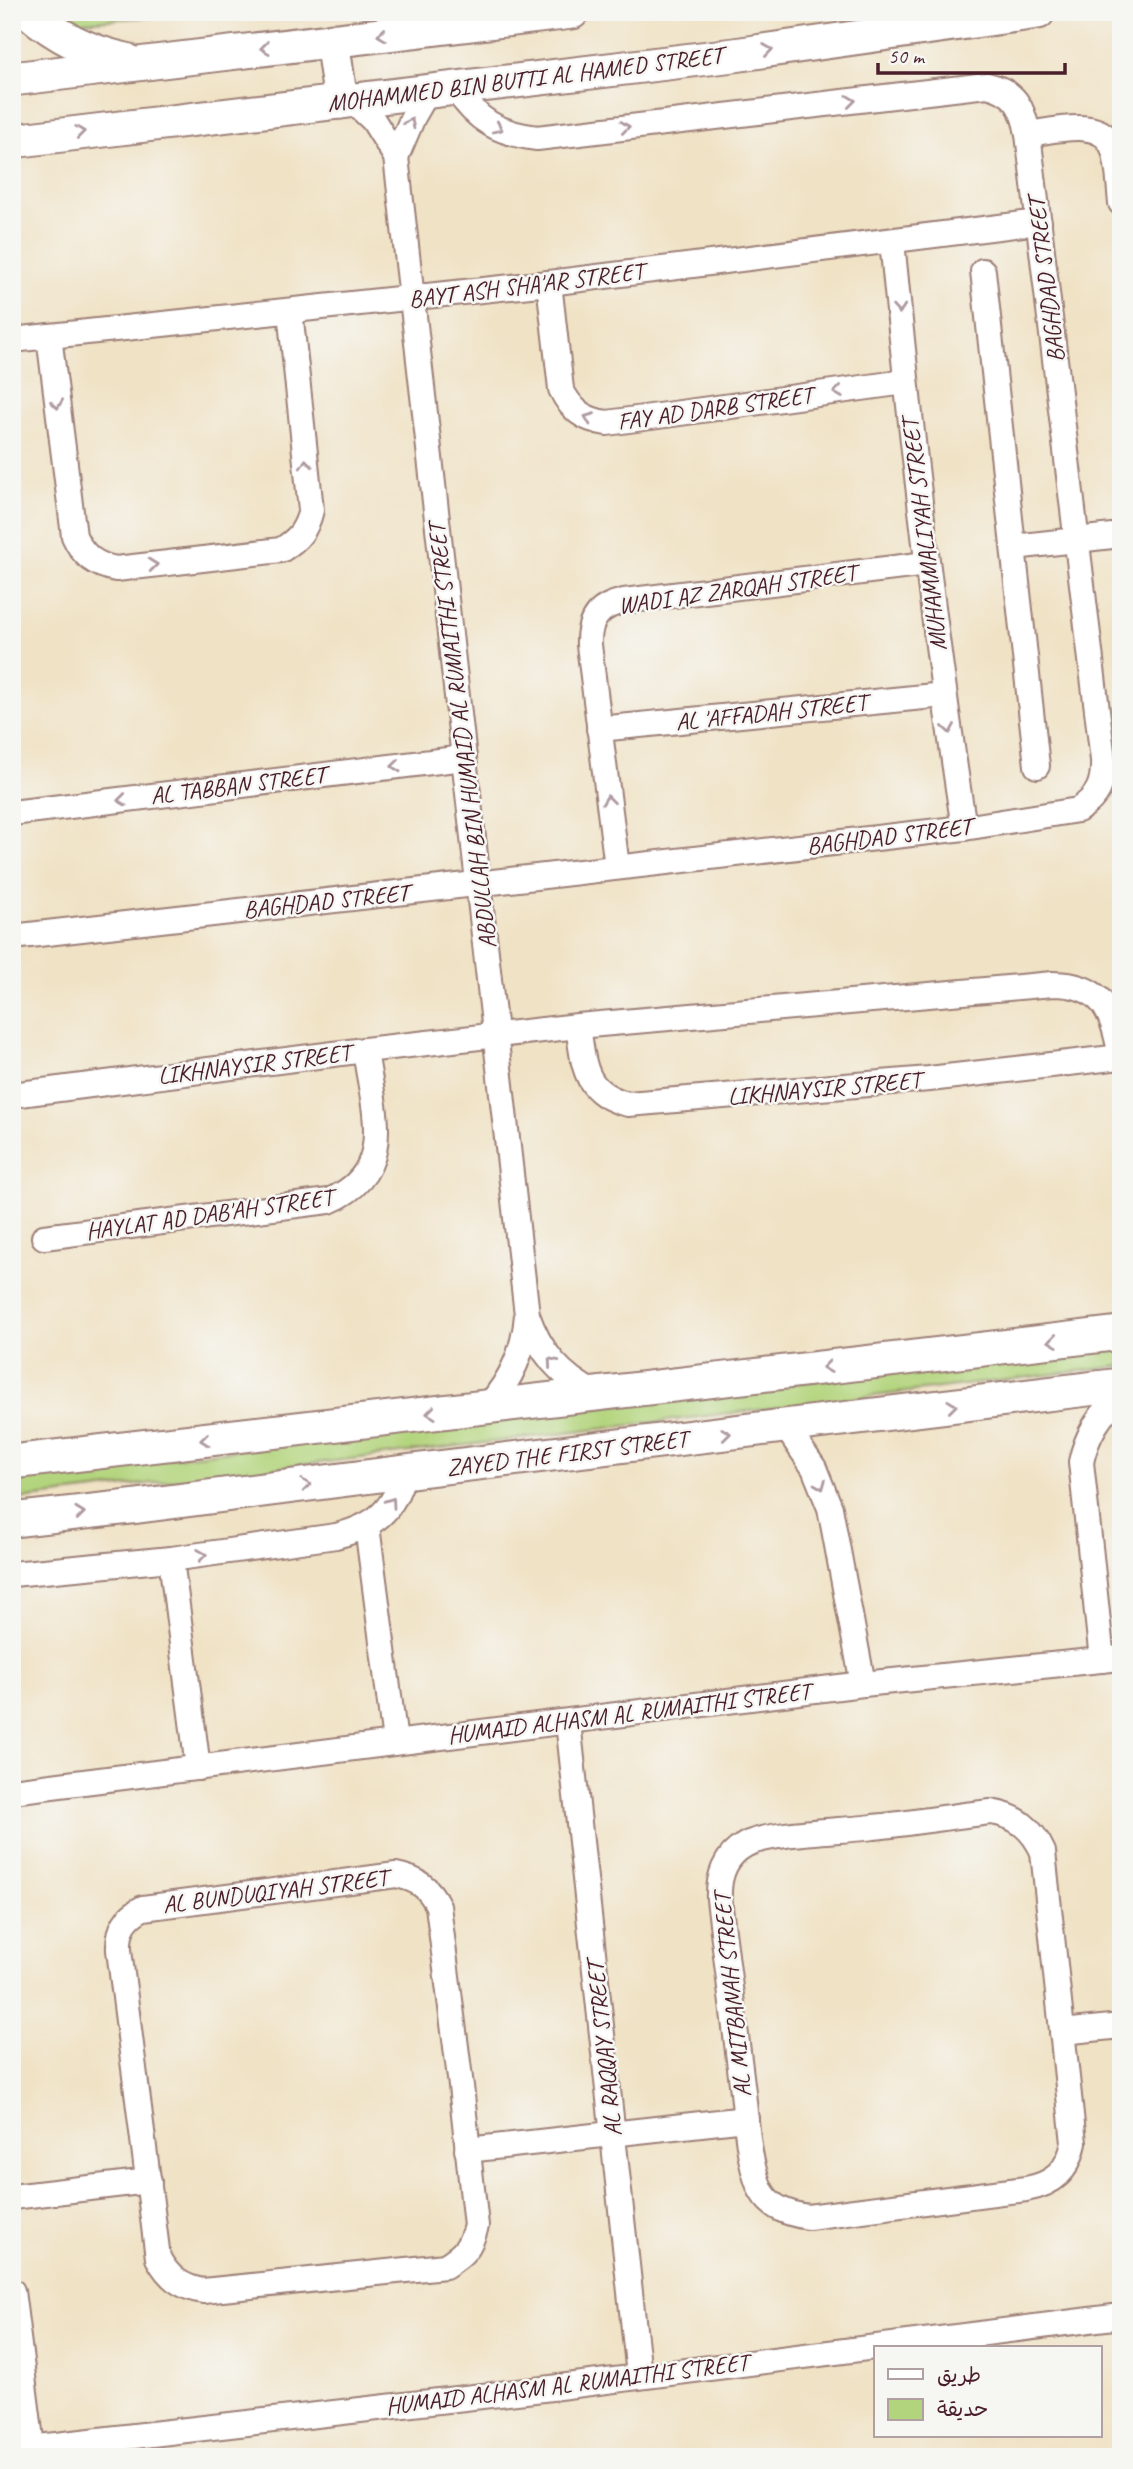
<svg xmlns="http://www.w3.org/2000/svg" width="1133" height="2469" font-family="Caveat,'Playpen Sans Arabic',sans-serif">
<style>
.green{fill:#b2d47c;stroke:#7e7a54;stroke-width:2}
.lines{fill:none;stroke-linecap:round;stroke-linejoin:round}
.street-casing{stroke:#9d8078;stroke-width:28}
.secondary-casing{stroke:#9d8078;stroke-width:37}
.street{stroke:#fff;stroke-width:24}
.secondary{stroke:#fff;stroke-width:33}
.oneway{stroke:#ae9aa0}
.labels{text-anchor:middle;dominant-baseline:central;stroke-width:5;stroke-linejoin:round;paint-order:stroke}
.street-label{font-size:24px;fill:#4a1f2b;stroke:#f6f6f2}
</style>
<rect width="100%" height="100%" fill="#f6f6f2"/>
<filter id="ink" filterUnits="userSpaceOnUse"><feTurbulence type="fractalNoise" baseFrequency=".0143" numOctaves="2"/><feDisplacementMap in="SourceGraphic" scale="14" xChannelSelector="R" yChannelSelector="G"/><feConvolveMatrix kernelMatrix="1 2 1 2 8 2 1 2 1" color-interpolation-filters="sRGB"/></filter>
<filter id="wash" filterUnits="userSpaceOnUse"><feTurbulence type="fractalNoise" baseFrequency=".00686" numOctaves="4" result="noise"/><feDisplacementMap in="SourceGraphic" scale="28" xChannelSelector="R" yChannelSelector="G"/><feGaussianBlur stdDeviation="1.57" result="paint"/><feColorMatrix in="noise" values="0 0 0 0 0 0 0 0 0 0 0 0 0 0 0 0 0 1.4 0 .05"/><feComposite in="paint" operator="in"/></filter>
<g filter="url(#wash)">
<rect width="100%" height="100%" fill="#f0e2c5"/>
<!-- green -->
<g class="green">
<polygon points="47,12 212,12 67,23"/>
<polygon points="1121,1344 1121,1366 12,1500 12,1477"/>
</g>
</g>
<g filter="url(#ink)">
<g class="lines">
<defs>
<g id="street">
<path d="M352,100L373,120L396,157L527,1315C524,1351 512,1379 488,1406"/>
<path d="M1028,134C1053,131 1102,116 1113,148C1119,164 1119,186 1121,203"/>
<polyline points="396,157 413,117 428,91"/>
<path d="M892,241C911,437 934,633 964,828"/>
<polyline points="983,271 1037,766"/>
<path d="M549,283L561,389C571,410 584,420 607,423L905,382"/>
<path d="M49,336L74,536C83,556 95,565 116,569L281,550C299,539 306,530 311,510L290,311"/>
<polyline points="12,340 549,283 1039,222"/>
<polyline points="1014,547 1121,535"/>
<polyline points="599,729 944,695"/>
<polyline points="12,813 464,758"/>
<path d="M617,867L589,645C588,620 599,606 624,601L927,564"/>
<path d="M12,937L964,828L1078,810C1098,797 1104,784 1103,760L1028,134C1023,107 1015,91 987,85L537,138C498,133 477,121 455,88"/>
<path d="M578,1026C584,1065 583,1093 628,1104L929,1079L1121,1057"/>
<path d="M12,1095L365,1050L578,1026L1053,984C1104,984 1112,1012 1121,1056"/>
<path d="M44,1237L329,1201C398,1171 373,1110 365,1050"/>
<path d="M527,1315C540,1352 560,1376 595,1394"/>
<polyline points="786,1427 814,1468 830,1508 863,1684"/>
<polyline points="367,1526 395,1742"/>
<polyline points="171,1559 198,1768"/>
<path d="M12,1574L171,1559L336,1536C375,1526 394,1511 404,1472"/>
<path d="M1102,1660L1081,1462C1087,1434 1100,1414 1121,1395"/>
<polyline points="568,1722 639,2375"/>
<polyline points="12,1791 863,1684 1121,1658"/>
<path d="M991,1812C1017,1816 1032,1828 1043,1852L1074,2143C1068,2171 1054,2184 1026,2189L808,2217C790,2214 772,2209 762,2192C749,2169 746,2120 743,2092C735,2028 727,1964 719,1899C718,1877 725,1856 745,1845C768,1832 844,1831 873,1827C913,1823 952,1816 991,1812Z"/>
<path d="M396,1875C417,1879 429,1887 438,1906L461,2086L476,2226C470,2248 464,2254 445,2266L203,2291C181,2287 169,2278 158,2258L119,1950C118,1930 125,1917 143,1908Z"/>
<polyline points="1062,2032 1121,2026"/>
<polyline points="467,2150 746,2119"/>
<polyline points="12,2197 149,2181"/>
<polyline points="12,2291 32,2447"/>
<polyline points="12,2450 543,2389 1121,2316"/>
</g>
<g id="secondary">
<path d="M29,12C58,37 88,52 126,60"/>
<polyline points="332,40 341,102"/>
<polyline points="12,79 572,12"/>
<polyline points="12,141 734,55 1038,12"/>
<polyline points="12,1462 1121,1333"/>
<polyline points="12,1520 130,1507 404,1472 1121,1385"/>
</g>
</defs>
<!-- street casing -->
<use href="#street" class="street-casing"/>
<!-- secondary casing -->
<use href="#secondary" class="secondary-casing"/>
<!-- street -->
<use href="#street" class="street"/>
<!-- secondary -->
<use href="#secondary" class="secondary"/>
</g>
<!-- one-way arrows -->
<defs><path id="oneway-chevron" d="M-2-3.5L2.5 0L-2 3.5" fill="none" stroke-width="1.6" stroke-linecap="round" stroke-linejoin="round" transform="scale(1.75)"/></defs>
<g class="oneway">
<use href="#oneway-chevron" transform="translate(382 35) rotate(173)"/>
<use href="#oneway-chevron" transform="translate(265 48) rotate(173)"/>
<use href="#oneway-chevron" transform="translate(768 50) rotate(-8)"/>
<use href="#oneway-chevron" transform="translate(851 101) rotate(-7)"/>
<use href="#oneway-chevron" transform="translate(410 123) rotate(-64)"/>
<use href="#oneway-chevron" transform="translate(625 127) rotate(-7)"/>
<use href="#oneway-chevron" transform="translate(498 128) rotate(24)"/>
<use href="#oneway-chevron" transform="translate(80 132) rotate(-7)"/>
<use href="#oneway-chevron" transform="translate(899 309) rotate(85)"/>
<use href="#oneway-chevron" transform="translate(838 392) rotate(172)"/>
<use href="#oneway-chevron" transform="translate(57 404) rotate(83)"/>
<use href="#oneway-chevron" transform="translate(589 418) rotate(-158)"/>
<use href="#oneway-chevron" transform="translate(306 464) rotate(-96)"/>
<use href="#oneway-chevron" transform="translate(153 565) rotate(-6)"/>
<use href="#oneway-chevron" transform="translate(949 729) rotate(81)"/>
<use href="#oneway-chevron" transform="translate(396 766) rotate(174)"/>
<use href="#oneway-chevron" transform="translate(122 800) rotate(173)"/>
<use href="#oneway-chevron" transform="translate(608 800) rotate(-97)"/>
<use href="#oneway-chevron" transform="translate(1053 1341) rotate(173)"/>
<use href="#oneway-chevron" transform="translate(552 1362) rotate(-131)"/>
<use href="#oneway-chevron" transform="translate(827 1367) rotate(173)"/>
<use href="#oneway-chevron" transform="translate(952 1406) rotate(-7)"/>
<use href="#oneway-chevron" transform="translate(431 1413) rotate(173)"/>
<use href="#oneway-chevron" transform="translate(726 1434) rotate(-7)"/>
<use href="#oneway-chevron" transform="translate(205 1440) rotate(173)"/>
<use href="#oneway-chevron" transform="translate(306 1485) rotate(-7)"/>
<use href="#oneway-chevron" transform="translate(821 1485) rotate(68)"/>
<use href="#oneway-chevron" transform="translate(391 1502) rotate(-55)"/>
<use href="#oneway-chevron" transform="translate(80 1513) rotate(-6)"/>
<use href="#oneway-chevron" transform="translate(202 1555) rotate(-8)"/>
</g>
</g>
<g class="labels">
<!-- street labels -->
<g class="street-label">
<text transform="translate(525 79) rotate(-7)">MOHAMMED BIN BUTTI AL HAMED STREET</text>
<text transform="translate(1046 280) rotate(-97)">BAGHDAD STREET</text>
<text transform="translate(526 285) rotate(-7)">BAYT ASH SHA'AR STREET</text>
<text transform="translate(715 408) rotate(-8)">FAY AD DARB STREET</text>
<text transform="translate(924 535) rotate(-97)">MUHAMMALIYAH STREET</text>
<text transform="translate(737 589) rotate(-8)">WADI AZ ZARQAH STREET</text>
<text transform="translate(771 712) rotate(-6)">AL 'AFFADAH STREET</text>
<text transform="translate(462 736) rotate(-97)">ABDULLAH BIN HUMAID AL RUMAITHI STREET</text>
<text transform="translate(238 785) rotate(-7)">AL TABBAN STREET</text>
<text transform="translate(889 836) rotate(-7)">BAGHDAD STREET</text>
<text transform="translate(326 901) rotate(-6)">BAGHDAD STREET</text>
<text transform="translate(254 1064) rotate(-7)">LIKHNAYSIR STREET</text>
<text transform="translate(824 1088) rotate(-5)">LIKHNAYSIR STREET</text>
<text transform="translate(209 1214) rotate(-8)">HAYLAT AD DAB'AH STREET</text>
<text transform="translate(567 1453) rotate(-7)">ZAYED THE FIRST STREET</text>
<text transform="translate(629 1713) rotate(-7)">HUMAID ALHASM AL RUMAITHI STREET</text>
<text transform="translate(275 1891) rotate(-7)">AL BUNDUQIYAH STREET</text>
<text transform="translate(732 1995) rotate(-96)">AL MITBANAH STREET</text>
<text transform="translate(604 2049) rotate(-96)">AL RAQQAY STREET</text>
<text transform="translate(567 2384) rotate(-7)">HUMAID ALHASM AL RUMAITHI STREET</text>
</g>
</g>
<!-- margin -->
<rect width="1133" height="2469" fill="none" stroke="#f6f6f2" stroke-width="42"/>
<!-- legend -->
<rect x="874" y="2346" width="228" height="91" fill="#f6f6f2" stroke="#b1a0a2" stroke-width="2"/>
<rect x="888" y="2369" width="35" height="10" fill="#ffffff" stroke="#b1a0a2" stroke-width="2"/>
<text x="937" y="2382" font-size="21" fill="#4a1f2b">طريق</text>
<rect x="888" y="2399" width="35" height="21" fill="#b2d47c" stroke="#b1a0a2" stroke-width="2"/>
<text x="937" y="2416" font-size="21" fill="#4a1f2b">حديقة</text>
<!-- scale -->
<path d="M878 63v10h187v-10" fill="none" stroke="#4a1f2b" stroke-width="3.5"/>
<text x="888" y="63" font-size="21" fill="#4a1f2b" stroke="#f6f6f2" stroke-width="5" paint-order="stroke">50 m</text>
</svg>
